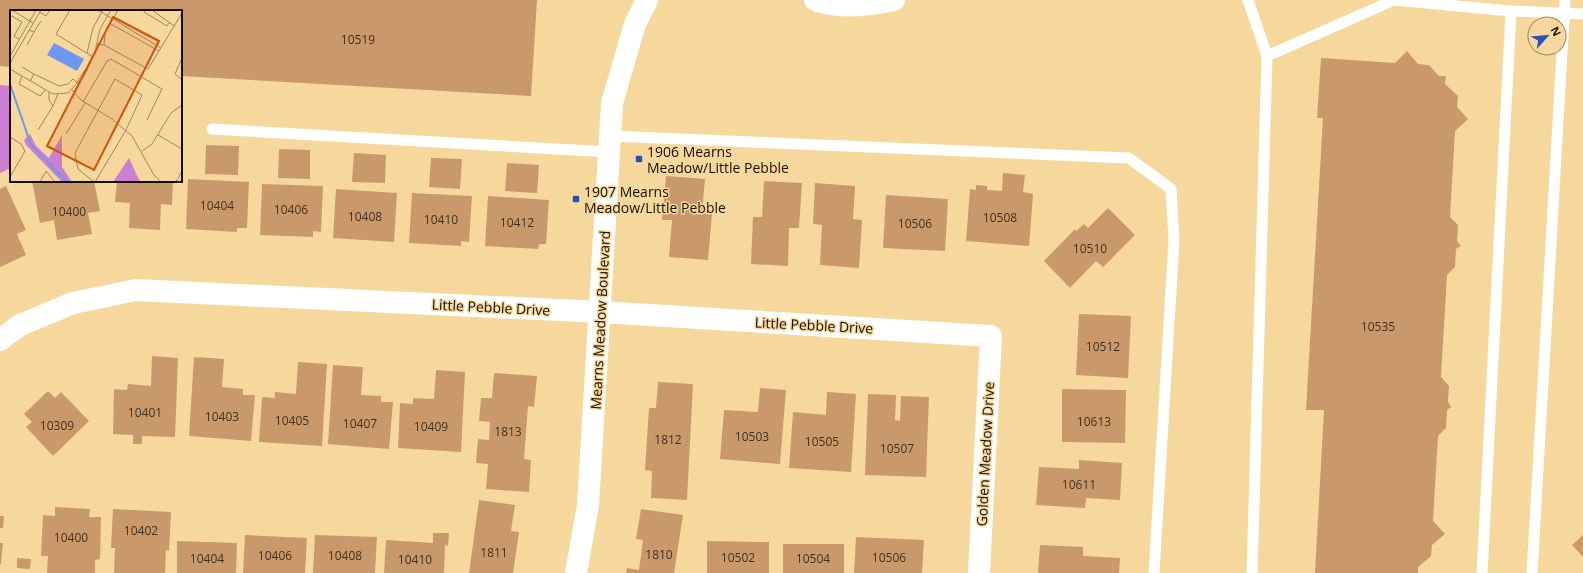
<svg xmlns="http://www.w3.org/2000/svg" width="1583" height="573" font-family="'Open Sans',sans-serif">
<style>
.forest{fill:#cb7fd3}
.building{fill:#c9996c}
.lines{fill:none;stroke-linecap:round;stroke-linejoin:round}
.service{stroke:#fff;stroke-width:11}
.minor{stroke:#fff;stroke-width:22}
.tertiary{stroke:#fff;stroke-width:22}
.poi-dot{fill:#2451bf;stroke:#f6d89d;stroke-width:1.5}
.labels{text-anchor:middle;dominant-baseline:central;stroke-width:3;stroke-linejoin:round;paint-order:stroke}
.number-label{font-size:12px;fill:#44311b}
.poi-label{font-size:14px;fill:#180e00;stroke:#f6d89d;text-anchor:start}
.street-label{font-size:14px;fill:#180e00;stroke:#f6d89d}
.inset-river{fill:none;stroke:#6c97f4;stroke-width:2}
.inset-road{fill:none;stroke:#9d875e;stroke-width:1}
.view{fill:#d3520b;fill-opacity:0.15;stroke:#d3520b;stroke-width:2}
.inset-edge{fill:none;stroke:#180e00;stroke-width:2}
</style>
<rect width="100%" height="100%" fill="#f6d89d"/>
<!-- forest -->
<polygon class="forest" points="0,85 11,86 11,168 0,173"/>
<!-- building -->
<g class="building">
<polygon points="0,0 537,0 531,96 181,76 181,11 11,11 11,67 0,66"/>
<polygon points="1407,51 1418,64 1429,65 1439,76 1446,76 1445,84 1458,96 1457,107 1468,119 1455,131 1450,217 1458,225 1457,241 1461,246 1456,249 1455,267 1447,275 1441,377 1449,386 1448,402 1451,407 1447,410 1446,428 1438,436 1433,521 1445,534 1432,545 1431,556 1418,567 1418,573 1315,573 1324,410 1306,410 1323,118 1317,118 1321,58 1395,63"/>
<polygon points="206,145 239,146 238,175 205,174"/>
<polygon points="279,149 310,150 310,179 278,178"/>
<polygon points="354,153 386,155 385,183 352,182"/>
<polygon points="431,158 462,159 460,189 429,187"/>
<polygon points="507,163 539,165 537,193 505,191"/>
<polygon points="1003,173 1025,175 1023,192 1033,194 1029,246 966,241 970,189 976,190 976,185 987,186 987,190 1002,191"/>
<polygon points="666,176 705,179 702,213 712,214 708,260 669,257 672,220 662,220"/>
<polygon points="188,179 249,182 247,228 237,228 237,232 186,229"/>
<polygon points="32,181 94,181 100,211 88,213 92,234 57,240 54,220 40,223"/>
<polygon points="117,181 173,181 172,205 161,204 160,230 129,228 130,203 115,202"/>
<polygon points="764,181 802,183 799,228 789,228 788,266 751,264 753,217 762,217"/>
<polygon points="815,183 855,186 853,219 862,220 859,268 820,265 822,225 813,224"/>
<polygon points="262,184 323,186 321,232 313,231 313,237 260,235"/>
<polygon points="6,186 26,230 17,234 26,255 0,267 0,189"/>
<polygon points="336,189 397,193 394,242 333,238"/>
<polygon points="412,193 472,196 469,242 461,241 461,246 409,243"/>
<polygon points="886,195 948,199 945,251 883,248"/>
<polygon points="488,196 549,200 546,244 539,244 538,249 485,246"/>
<polygon points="1108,208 1135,235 1103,267 1096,261 1070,288 1044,261 1075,229 1076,231 1084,224 1088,228"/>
<polygon points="1079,314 1131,316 1128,378 1076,375"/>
<polygon points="152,356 178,358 175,437 142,436 142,444 133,444 133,435 113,434 114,389 127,390 128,384 151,386"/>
<polygon points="194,357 224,359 222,387 243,389 243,395 255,395 251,441 189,436"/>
<polygon points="298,362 327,364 322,446 259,442 262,397 275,398 275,392 296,394"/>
<polygon points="333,365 363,367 361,395 381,396 381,402 393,402 389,449 328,444"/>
<polygon points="436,370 465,372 461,452 398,448 400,403 413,404 413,398 434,399"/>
<polygon points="494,373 537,376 534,407 528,406 524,459 531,460 529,492 486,489 488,464 476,463 478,439 489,440 490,422 479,421 481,398 492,398"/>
<polygon points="658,382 693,384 687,500 651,498 652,471 645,470 649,408 656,408"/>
<polygon points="760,388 786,390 780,464 720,459 724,410 758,412"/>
<polygon points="1062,389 1126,390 1125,443 1062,442"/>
<polygon points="48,391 55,398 61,392 89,421 53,456 26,427 32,422 24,414"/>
<polygon points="827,392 856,394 851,472 789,468 793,412 826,415"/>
<polygon points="868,394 896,395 895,420 900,421 901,396 929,397 926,477 865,475"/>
<polygon points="1079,460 1122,463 1120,500 1086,498 1085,508 1036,505 1039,467 1079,469"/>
<polygon points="479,500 515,505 511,531 519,532 513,573 469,573"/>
<polygon points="55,507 90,509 89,517 101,517 100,559 95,560 95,573 47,573 48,556 41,556 43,515 55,516"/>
<polygon points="113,509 171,512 169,551 166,550 165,573 114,573 115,548 111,548"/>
<polygon points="641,509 683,515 674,573 626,573 627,568 639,570 643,540 636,539"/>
<polygon points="0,516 4,516 3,528 0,528"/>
<polygon points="433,533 449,533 448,546 445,545 444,573 384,573 386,540 433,543"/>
<polygon points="245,535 307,538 305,573 243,573"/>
<polygon points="315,535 377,537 375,573 313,573"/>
<polygon points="1583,535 1583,557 1572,545"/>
<polygon points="856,537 924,540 922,573 854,573"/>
<polygon points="177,541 237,543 236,573 177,573"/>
<polygon points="707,541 769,542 769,573 707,573"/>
<polygon points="0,543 3,543 1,564 0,564"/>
<rect x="783" y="544" width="61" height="29"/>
<polygon points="1040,545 1083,547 1083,556 1120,558 1119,573 1038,573"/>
<polygon points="17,558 31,559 30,569 17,568"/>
</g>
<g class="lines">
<!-- service -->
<g class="service">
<polyline points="1248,0 1267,56 1252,573"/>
<polyline points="1267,56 1394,0 1511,11 1583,14"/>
<polyline points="212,129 609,152"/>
<polyline points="611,136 1129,158 1171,189 1174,240 1154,573"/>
<polyline points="1482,573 1511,11"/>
<polyline points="1532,573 1565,0"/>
</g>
<!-- minor -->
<g class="minor">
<path d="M815,0C838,9 871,5 894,0"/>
<polyline points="0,340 20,325 73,303 136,290 601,312 991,336 979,573"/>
</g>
<!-- tertiary -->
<polyline class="tertiary" points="576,573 588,505 612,103 635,24 647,0"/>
</g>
<!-- markers -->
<g class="poi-dot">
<rect x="635" y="155" width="8" height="8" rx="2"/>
<rect x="572" y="195" width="8" height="8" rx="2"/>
</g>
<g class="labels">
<!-- number labels -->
<g class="number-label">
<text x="358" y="39">10519</text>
<text x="217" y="205">10404</text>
<text x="291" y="209">10406</text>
<text x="69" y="211">10400</text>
<text x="365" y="216">10408</text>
<text x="1000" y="217">10508</text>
<text x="441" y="219">10410</text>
<text x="517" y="222">10412</text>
<text x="915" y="223">10506</text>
<text x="1090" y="248">10510</text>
<text x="1378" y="326">10535</text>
<text x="1103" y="346">10512</text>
<text x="145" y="412">10401</text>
<text x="222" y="416">10403</text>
<text x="292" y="420">10405</text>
<text x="1094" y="421">10613</text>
<text x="360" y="423">10407</text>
<text x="57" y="425">10309</text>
<text x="431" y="426">10409</text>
<text x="508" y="431">1813</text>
<text x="752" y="436">10503</text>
<text x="668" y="439">1812</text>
<text x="822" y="441">10505</text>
<text x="897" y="448">10507</text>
<text x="1079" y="484">10611</text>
<text x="141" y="530">10402</text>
<text x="71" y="537">10400</text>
<text x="494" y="552">1811</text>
<text x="659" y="554">1810</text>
<text x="275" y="555">10406</text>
<text x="345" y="555">10408</text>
<text x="738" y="557">10502</text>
<text x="889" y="557">10506</text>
<text x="207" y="558">10404</text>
<text x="813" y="558">10504</text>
<text x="415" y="559">10410</text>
</g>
<!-- poi labels -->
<g class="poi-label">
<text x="647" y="151">1906 Mearns<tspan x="647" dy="16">Meadow/Little Pebble</tspan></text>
<text x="584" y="191">1907 Mearns<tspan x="584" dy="16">Meadow/Little Pebble</tspan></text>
</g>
<!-- street labels -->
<g class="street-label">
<text transform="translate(491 307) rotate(3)">Little Pebble Drive</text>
<text transform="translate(600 320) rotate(-87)">Mearns Meadow Boulevard</text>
<text transform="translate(814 325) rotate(3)">Little Pebble Drive</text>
<text transform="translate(985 454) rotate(-87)">Golden Meadow Drive</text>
</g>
</g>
<!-- overview -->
<g transform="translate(10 10)">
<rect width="172" height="172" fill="#f6d89d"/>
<path d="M20,124L26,136L39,148L52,125V157L62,172H52L16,135L14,130ZM119,148L130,172H103Z" fill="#cb7fd3"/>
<path d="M44,33L74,49L67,61L37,45Z" fill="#6c97f4"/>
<path class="inset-river" d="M0,74L21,135L57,172"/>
<path class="inset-road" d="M2,0L23,13M60,0L46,24L83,47M88,0L151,38M135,0L134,2L157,16L159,13M142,0L164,16M30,2L36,6L40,0M0,5L12,12L4,26L9,29M101,14L149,41M19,20L24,22L31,11M86,34L94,35L138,59L172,3M17,35L24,22M94,35L95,23L108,0M77,43L83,18L93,0M0,46L26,0M172,48L165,64L172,70M0,53L31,0M12,57L24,64M0,59L43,84L58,83L74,66L85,42L90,19L101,0M12,66L9,74L30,86L35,80M20,71L24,64L49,76L58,74L63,69L67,73M67,72L75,60M62,80L71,90L102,109L122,126L144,165L151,172M39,82V90L43,96L48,84M73,92L97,51L101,49L152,79L137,110M28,120L43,96M56,124L75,93M148,125L172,139M0,127L11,134L15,141L0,167M132,141L142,134L161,103L172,95M30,172L36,161L45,172M84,172L68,159L65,143L105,69L132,85L116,120L85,172M166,172L172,161"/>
<path class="view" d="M103,7L149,31L84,160L37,136Z"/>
<rect width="172" height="172" class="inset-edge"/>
</g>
<!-- north arrow -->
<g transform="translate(1547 36) rotate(63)"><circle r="19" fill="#f6d89d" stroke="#9d875e"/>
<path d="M0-3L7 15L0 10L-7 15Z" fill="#2451bf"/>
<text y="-6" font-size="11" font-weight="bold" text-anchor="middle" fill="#180e00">N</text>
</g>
</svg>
